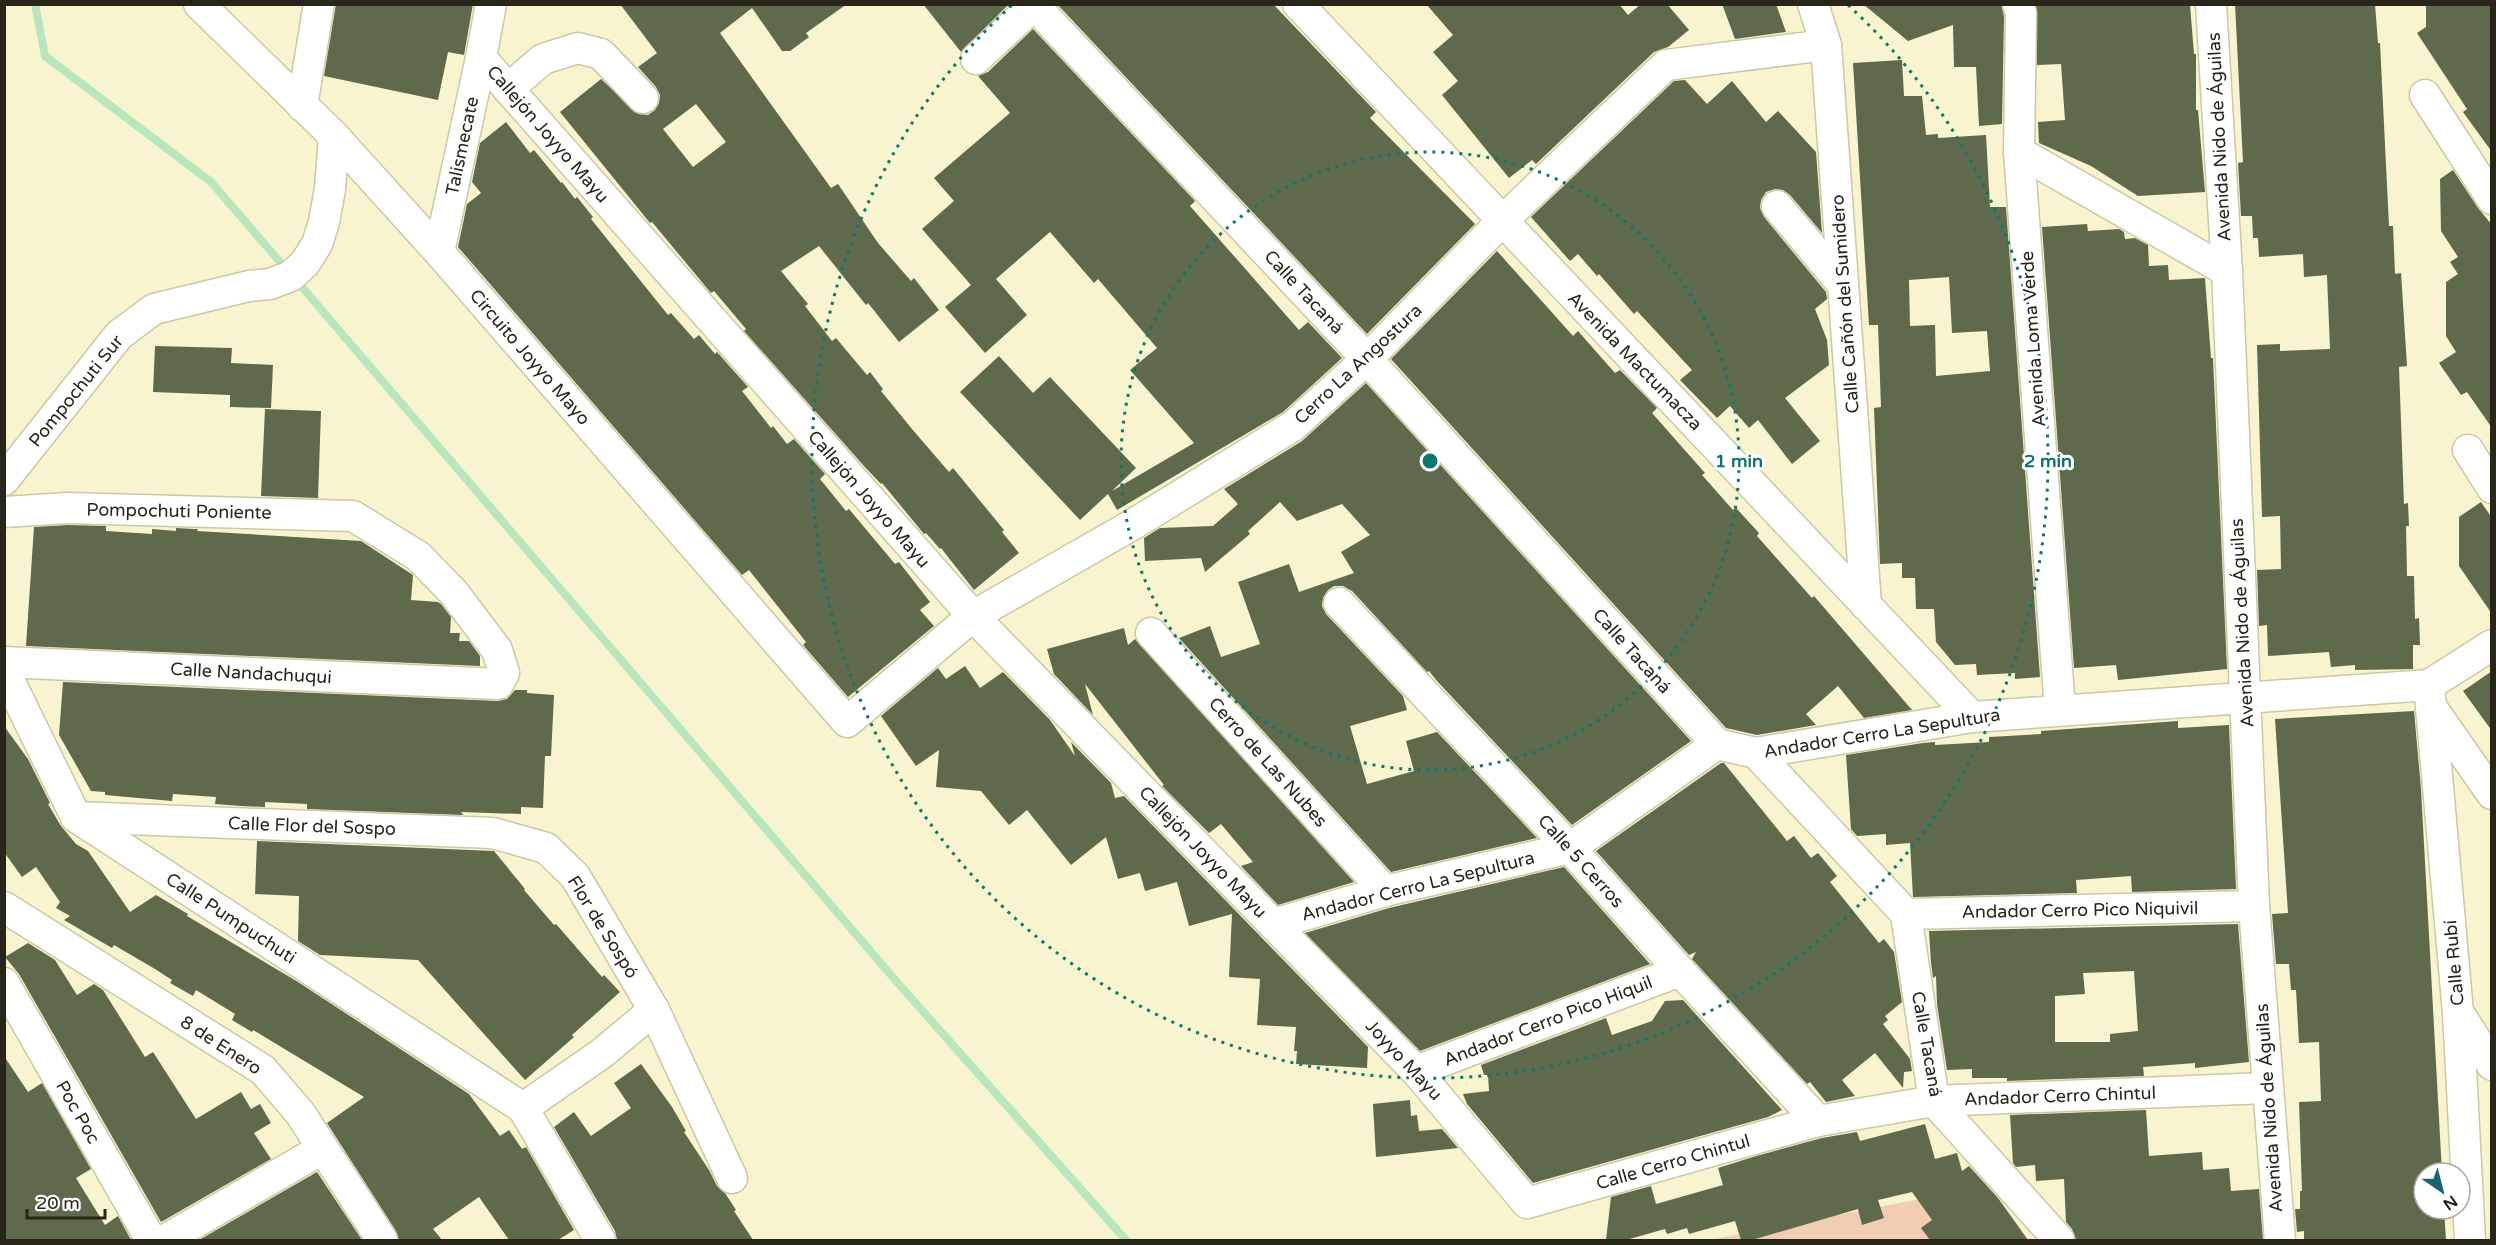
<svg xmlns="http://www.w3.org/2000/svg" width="2496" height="1245" font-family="'Varela Round',sans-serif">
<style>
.green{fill:#f1cdb2}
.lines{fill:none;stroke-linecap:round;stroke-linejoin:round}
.stream{stroke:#b9e6bc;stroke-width:8}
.building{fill:#5e6a4b;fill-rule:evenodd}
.street-casing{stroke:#ccc9a4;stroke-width:33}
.street{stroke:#fff;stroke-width:30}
.ring{fill:none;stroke:#0f766e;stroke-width:3;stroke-dasharray:3 6}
.labels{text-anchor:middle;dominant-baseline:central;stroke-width:6;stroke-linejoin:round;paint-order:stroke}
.street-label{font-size:18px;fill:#282618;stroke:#fff}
.centre{fill:#0f766e;stroke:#fff;stroke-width:3}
.ring-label{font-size:18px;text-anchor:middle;font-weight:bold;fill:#0f766e;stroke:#fff;stroke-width:6;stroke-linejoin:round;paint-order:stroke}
</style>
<rect width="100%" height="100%" fill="#f7f4cf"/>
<!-- green -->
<polygon class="green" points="1920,1199 1950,1240 1710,1240"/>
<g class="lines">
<!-- stream -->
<g class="stream">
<polyline points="35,4 45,56 211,182 287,270"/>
<polyline points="295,279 896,981 1126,1240"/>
</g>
</g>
<!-- building -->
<g class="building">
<polygon points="336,4 473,4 464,55 448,52 438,100 324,76"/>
<path d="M620,4H847L806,33L809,37L790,51H782L752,8L720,33L831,188L838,184L878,243L911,281L914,278L939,310L899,342L868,303L866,305L819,246L781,271L808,304L805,306L832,341L836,338L867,375L870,372L883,389L881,391L912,429L949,472L953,468L1004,530L1002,532L1019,553L974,590L941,548L940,549L926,533L924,534L882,483L881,484L864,466L744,331L746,329L714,291L711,293L652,222L650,223L560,112L601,79L638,114L648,115L655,110L659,103L660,95L656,87L638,67L657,53ZM696,104L726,142L693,167L663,129Z"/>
<polygon points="923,4 1009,4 961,52"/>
<polygon points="1057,4 1273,4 1376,112 1370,118 1475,224 1367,334"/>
<polygon points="1426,4 1619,4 1628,15 1641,4 1667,4 1689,30 1668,47 1654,52 1536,164 1532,160 1509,178 1442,95 1458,81 1433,52 1453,35"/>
<polygon points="1722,4 1776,4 1786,32 1735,39"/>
<polygon points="1863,4 2001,4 2004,16 2002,124 1979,126 1976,67 1954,67 1953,25 1908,41"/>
<polygon points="2036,4 2190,5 2194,54 2196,54 2196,110 2198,110 2205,192 2138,196 2091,166 2039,143 2038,122 2065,120 2061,64 2037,65"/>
<polygon points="2235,4 2375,4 2378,43 2380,43 2389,226 2393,226 2395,274 2401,273 2407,366 2399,367 2404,504 2408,503 2409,526 2406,526 2407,576 2414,576 2415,619 2419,618 2420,645 2413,645 2413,669 2355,670 2355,665 2331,667 2329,652 2268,656 2267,625 2259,626 2257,570 2281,569 2280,516 2262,517 2257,345 2280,344 2280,351 2330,349 2327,275 2304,277 2303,254 2259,257 2258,238 2253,238 2252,216 2241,216 2238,163 2243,162"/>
<polygon points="2426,4 2492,4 2492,152 2463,112 2467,109 2417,33 2426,27"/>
<polygon points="1033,29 1195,201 1190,206 1299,330 1308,322 1342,358 1283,412 1117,510 1108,494 1080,520 960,392 999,356 1033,393 1050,377 1136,468 1112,491 1194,443 1130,370 1157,348 1098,279 1094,283 1050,232 996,279 1027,315 985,353 945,307 971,285 922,229 954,201 934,178 1010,113 978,76 988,72"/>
<path d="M1902,60L1904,96H1922L1926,135L1938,134V138L1986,135L1990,207H2006L2040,677L2015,679V673L1977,675L1976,664L1955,665L1936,642L1934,609H1916L1915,578H1902V563L1880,564L1874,408L1881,407L1878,325H1869L1853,63ZM1949,277L1952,333L1987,331L1990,371L1936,376L1935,325L1910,326L1909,280Z"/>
<polygon points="1685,80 1707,104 1732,81 1766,122 1778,111 1816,152 1822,233 1790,195 1783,190 1775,189 1766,192 1761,200 1760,208 1764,217 1826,292 1827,299 1815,309 1827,340 1829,365 1785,398 1820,441 1792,464 1758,420 1749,428 1730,406 1717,418 1680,380 1692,370 1637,311 1634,314 1599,274 1597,276 1578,254 1570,261 1531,217 1674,81"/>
<polygon points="506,122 530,153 534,150 561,183 562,182 575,199 577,197 593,217 591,219 668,315 671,313 694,339 699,335 715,354 717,352 748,387 742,391 771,428 773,426 787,444 794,439 825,474 820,479 846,511 849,509 895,564 899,562 930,602 920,610 934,626 848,697 803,645 806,642 749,570 742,575 458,247 467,204 481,193 472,182 480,143"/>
<polygon points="2453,170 2478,208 2492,225 2492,428 2467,392 2461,395 2439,363 2456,352 2446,336 2446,282 2458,274 2450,262 2458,257 2441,231 2440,179"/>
<polygon points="2087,224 2088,231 2119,229 2124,232 2125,239 2135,238 2148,245 2149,266 2168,265 2169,280 2205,278 2211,358 2213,358 2227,669 2118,680 2116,665 2074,668 2042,227"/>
<polygon points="1497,251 1573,336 1578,331 1615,373 1620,370 1657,408 1652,413 1705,473 1702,475 1733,510 1736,508 1759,533 1757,536 1812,598 1814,596 1912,710 1864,718 1838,686 1806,714 1816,725 1757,735 1726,728 1391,359"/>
<polygon points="155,346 232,348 231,363 273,365 271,408 230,407 230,395 153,392"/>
<polygon points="1366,383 1691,741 1572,825 1437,681 1429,671 1427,672 1352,591 1343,586 1334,586 1328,590 1323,598 1322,606 1326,614 1403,696 1407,710 1350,726 1367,784 1414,771 1406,741 1437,732 1537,838 1391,872 1179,638 1210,626 1221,657 1260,644 1238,582 1289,564 1299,592 1354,573 1341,552 1370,535 1342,504 1297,521 1280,502 1248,531 1250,534 1205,572 1201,558 1145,561 1144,538 1160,528 1213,526 1238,504 1224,489 1302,441"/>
<polygon points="265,409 321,411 318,498 261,496"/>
<polygon points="2481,502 2492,518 2492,614 2459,566 2459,517"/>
<polygon points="68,525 106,526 106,531 152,534 152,529 176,531 176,528 194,529 198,529 197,531 361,541 413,575 411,600 438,602 441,604 451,617 450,633 460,633 459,641 469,641 480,656 480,666 26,646 34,527"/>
<polygon points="1124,628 1128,645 1135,639 1354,882 1278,905 1241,866 1253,862 1221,824 1209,833 1162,786 1164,785 1085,684 1093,715 1054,674 1047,649"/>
<polygon points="965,666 980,688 1003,672 1050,720 1075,756 1071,742 1111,783 1115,798 1124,796 1368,1047 1367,1068 1296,1064 1297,1051 1294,1051 1296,1027 1257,1025 1260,979 1229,977 1232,914 1189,926 1177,882 1145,891 1140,873 1118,879 1106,837 1071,865 1027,810 1009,825 981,791 936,787 939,750 916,766 881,716 938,668 946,679"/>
<polygon points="2492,671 2492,731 2463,691"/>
<polygon points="63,682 497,701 507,699 515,690 527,690 527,693 554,695 551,756 545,756 543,808 521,807 521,814 461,812 463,815 307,809 307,804 265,802 265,807 241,806 215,804 216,797 173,794 172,801 105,795 105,792 91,791 59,735"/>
<polygon points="2414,711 2421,789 2442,1173 2424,1173 2424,1209 2444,1209 2446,1240 2304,1240 2304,1231 2297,1232 2295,1209 2300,1209 2300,1191 2302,1191 2299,1102 2321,1101 2319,1042 2299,1043 2296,990 2291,990 2289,964 2276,964 2272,914 2288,913 2275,719"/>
<polygon points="2178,721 2178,728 2229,725 2236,889 2132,892 2131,876 2076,880 2077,893 1913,897 1910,843 1886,845 1886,834 1857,836 1851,829 1846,755 1923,743 1935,742 1935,745 1989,742 1989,737 2041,734 2041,731"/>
<polygon points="4,726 28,759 50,803 48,804 61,826 76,844 88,851 130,912 156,895 188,914 187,916 298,982 469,1094 500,1136 509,1130 522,1149 526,1147 574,1230 558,1240 509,1240 479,1197 433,1229 442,1240 399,1240 396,1231 327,1123 364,1097 253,1030 252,1032 232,1020 235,1014 196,990 193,996 170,983 172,980 155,969 114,945 112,948 64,920 70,916 56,908 60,902 36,867 22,877 4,852"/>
<polygon points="1721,763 1724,763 1787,841 1794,836 1811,858 1818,853 1837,876 1830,882 1879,943 1884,939 1894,952 1902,1002 1885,1016 1888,1020 1883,1024 1910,1059 1912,1071 1904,1072 1903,1088 1875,1053 1842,1080 1855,1096 1826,1102 1810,1082 1807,1084 1692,959 1696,952 1689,955 1596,851"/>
<polygon points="257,841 494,851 525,889 524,890 554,925 556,924 602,977 604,975 620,992 572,1035 574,1037 525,1080 418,960 320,955 298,941 299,896 255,894"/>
<polygon points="1564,867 1650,964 1420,1051 1305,933 1389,908"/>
<path d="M2238,924L2249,1062L2195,1068V1063L2143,1067L2144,1076L2007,1081V1078H1972V1069L1947,1070L1937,1004L1936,976L1933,978L1931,963L1929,931ZM2134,971L2138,1031L2110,1034V1042H2055V996L2085,994L2083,973Z"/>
<polygon points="28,943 55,960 77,995 94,984 103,990 145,1057 153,1052 196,1119 241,1092 251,1109 260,1104 271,1123 254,1133 271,1159 161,1222 19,974 5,957"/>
<polygon points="1683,1000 1782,1110 1768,1117 1533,1183 1467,1104 1463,1094 1489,1091 1488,1075 1484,1075 1481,1065 1606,1018 1612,1035 1652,1021 1665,1001"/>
<polygon points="4,1056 28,1092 42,1083 91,1169 76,1178 105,1225 118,1216 131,1240 4,1240"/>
<polygon points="641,1064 672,1107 686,1131 684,1132 709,1170 717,1186 725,1193 736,1210 734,1211 753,1240 617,1240 615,1231 554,1127 574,1112 591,1136 631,1108 614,1083"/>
<polygon points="1410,1100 1411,1116 1417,1115 1419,1131 1442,1129 1458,1148 1376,1157 1373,1104"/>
<polygon points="2146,1110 2149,1156 2202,1152 2203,1170 2229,1168 2231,1191 2259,1189 2263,1240 2076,1240 2072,1229 2066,1222 2064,1179 2036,1181 2035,1165 2016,1167 2013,1163 2010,1115"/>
<polygon points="1925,1124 1935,1159 1957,1153 1962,1171 1969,1166 1998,1198 2028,1240 1930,1240 1921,1228 1932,1220 1912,1192 1878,1200 1884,1218 1862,1225 1858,1209 1752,1240 1741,1240 1735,1221 1689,1234 1687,1228 1667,1234 1665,1229 1626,1240 1606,1240 1611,1197 1651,1186 1656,1204 1723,1185 1718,1168 1753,1157 1822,1138 1857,1132 1860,1141"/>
<polygon points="317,1172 362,1240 199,1240"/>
</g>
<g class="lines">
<defs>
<g id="street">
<polyline points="199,4 334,136 439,252 847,722 973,616 1132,525 1293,426 1367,359 1502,221 1666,65 1826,45"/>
<polyline points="1033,4 1367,359 1717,744"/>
<polyline points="1298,4 1972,717"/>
<polyline points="1813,4 1826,45 1866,605"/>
<polyline points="2018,4 2021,13 2019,152 2060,710"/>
<polyline points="2211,4 2227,271 2254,906 2280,1240"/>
<polyline points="481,58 973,616 1416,1071 1527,1203 1818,1121 1934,1101 2267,1088"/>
<polyline points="976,59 1035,4"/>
<polyline points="508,89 543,59 578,48 601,54 643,98"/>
<polyline points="2425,95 2492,199"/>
<polyline points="302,106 319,4"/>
<polyline points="2019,152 2227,271"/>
<polyline points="1777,206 1843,285"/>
<polyline points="439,252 481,58 491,4"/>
<polyline points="2468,450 2492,488"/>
<polyline points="4,480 119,335 154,309 249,286 270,284 291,276 305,263 317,244 324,222 330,189 334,136"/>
<polyline points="4,512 68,508 353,516 418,556 454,593 497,650 504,673 498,684 4,662"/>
<polyline points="1339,603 1570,848 1680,971 1818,1121"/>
<polyline points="1151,633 1385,891"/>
<polyline points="4,670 76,817 523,1108 600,1240"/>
<polyline points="2429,685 2458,1013 2470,1240"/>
<polyline points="2432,708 2492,794"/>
<polyline points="1756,753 1906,914 1934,1101 2059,1240"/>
<polyline points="76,817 493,833 546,848 575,876 654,1010 732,1178"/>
<polyline points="4,907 263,1070 300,1113 382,1240"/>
<polyline points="1906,914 2254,906"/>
<polyline points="1274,924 1385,891 1570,848 1717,744 1756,753 1972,717 2429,685 2492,645"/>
<polyline points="4,983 151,1240"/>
<polyline points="2460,1015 2492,1065"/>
<polyline points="1416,1071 1680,971"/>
<polyline points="523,1108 601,1054 654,1010"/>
<polyline points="165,1240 322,1149"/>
</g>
</defs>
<!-- street casing -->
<use href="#street" class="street-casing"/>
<!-- street -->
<use href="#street" class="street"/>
</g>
<!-- distance rings -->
<g class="ring">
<circle cx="1430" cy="461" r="309"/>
<path d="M1848 5A618 618 0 1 1 1012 5"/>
</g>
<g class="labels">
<!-- street labels -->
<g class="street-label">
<text transform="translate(548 134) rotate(49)">Callejón Joyyo Mayu</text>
<text transform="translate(2219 137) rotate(-93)">Avenida Nido de Águilas</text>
<text transform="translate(462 146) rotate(-78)">Talismecate</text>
<text transform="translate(1304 292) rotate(47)">Calle Tacaná</text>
<text transform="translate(1845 304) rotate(-94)">Calle Cañón del Sumidero</text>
<text transform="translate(2033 339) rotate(-94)">Avenida Loma Verde</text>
<text transform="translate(530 357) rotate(49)">Circuito Joyyo Mayo</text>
<text transform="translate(1635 361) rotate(46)">Avenida Mactumacza</text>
<text transform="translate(1358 364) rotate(-43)">Cerro La Angostura</text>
<text transform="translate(76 391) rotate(-51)">Pompochuti Sur</text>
<text transform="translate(869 499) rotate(49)">Callejón Joyyo Mayu</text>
<text transform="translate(179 511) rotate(1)">Pompochuti Poniente</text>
<text transform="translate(2242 623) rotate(-93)">Avenida Nido de Águilas</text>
<text transform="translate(1632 651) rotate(48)">Calle Tacaná</text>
<text transform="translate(251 673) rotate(3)">Calle Nandachuqui</text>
<text transform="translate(1882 733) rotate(-9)">Andador Cerro La Sepultura</text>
<text transform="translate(1268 762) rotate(48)">Cerro de Las Nubes</text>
<text transform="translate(312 826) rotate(2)">Calle Flor del Sospo</text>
<text transform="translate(1203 852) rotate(46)">Callejón Joyyo Mayu</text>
<text transform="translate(1581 861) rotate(48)">Calle 5 Cerros</text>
<text transform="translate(1418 886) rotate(-14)">Andador Cerro La Sepultura</text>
<text transform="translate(2080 910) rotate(-1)">Andador Cerro Pico Niquivil</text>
<text transform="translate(231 918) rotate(33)">Calle Pumpuchuti</text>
<text transform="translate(603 927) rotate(58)">Flor de Sospó</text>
<text transform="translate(2454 963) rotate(-95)">Calle Rubí</text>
<text transform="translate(1548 1021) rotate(-21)">Andador Cerro Pico Hiquil</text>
<text transform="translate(1927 1044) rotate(80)">Calle Tacaná</text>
<text transform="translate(221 1045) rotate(33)">8 de Enero</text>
<text transform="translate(1404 1060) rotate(47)">Joyyo Mayu</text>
<text transform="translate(2060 1096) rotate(-2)">Andador Cerro Chintul</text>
<text transform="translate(2269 1108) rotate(-94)">Avenida Nido de Águilas</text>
<text transform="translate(78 1112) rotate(60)">Poc Poc</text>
<text transform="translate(1673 1162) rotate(-16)">Calle Cerro Chintul</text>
</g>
</g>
<circle cx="1430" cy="461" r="9" class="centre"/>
<g class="ring-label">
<text x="1739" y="467">1 min</text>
<text x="2048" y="467">2 min</text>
</g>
<!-- border -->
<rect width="2496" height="1245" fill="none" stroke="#282618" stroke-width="12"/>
<!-- north arrow -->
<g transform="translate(2442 1191) rotate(145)"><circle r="28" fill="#ffffff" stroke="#a9a8a3" stroke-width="1.5"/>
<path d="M0-4.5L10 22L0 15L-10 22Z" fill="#1a6471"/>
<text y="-9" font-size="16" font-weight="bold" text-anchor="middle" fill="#282618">N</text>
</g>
<!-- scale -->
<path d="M27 1209v9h78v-9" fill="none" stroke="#282618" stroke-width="3"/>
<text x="36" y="1209" font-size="18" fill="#282618" stroke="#ffffff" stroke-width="4.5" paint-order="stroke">20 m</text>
</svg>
